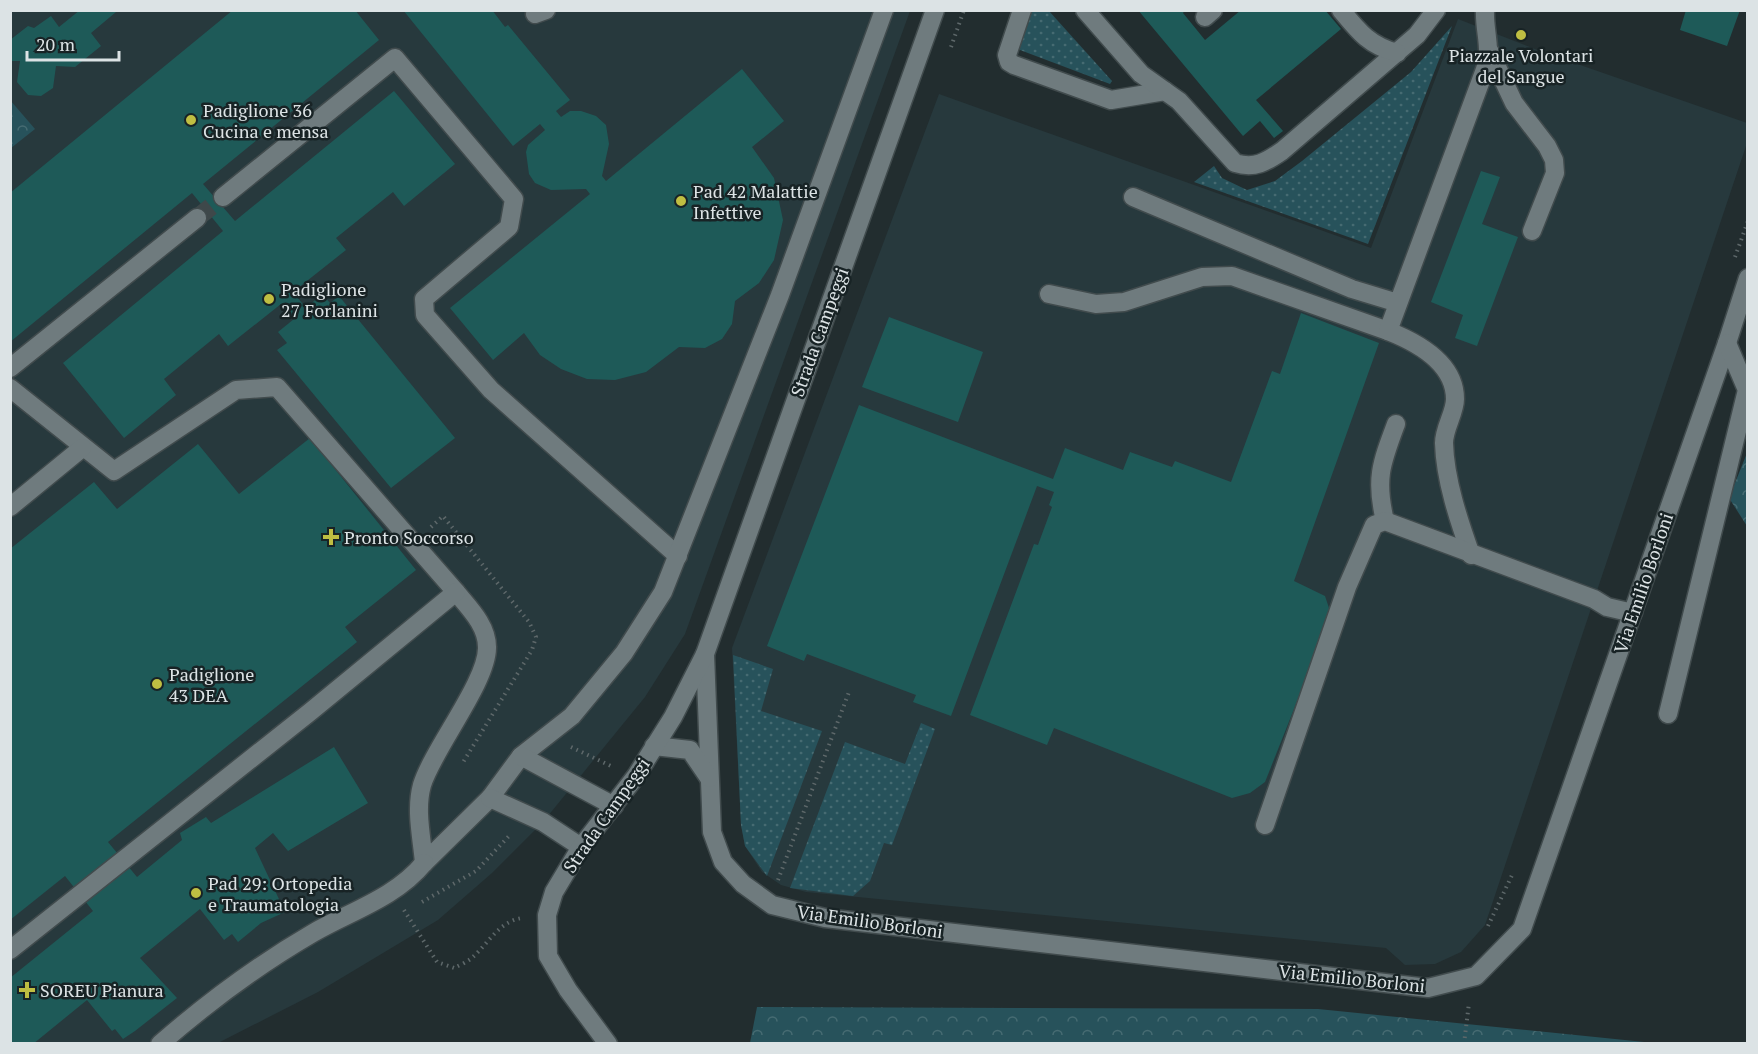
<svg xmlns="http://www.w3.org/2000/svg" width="1758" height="1054" font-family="'PT Serif',serif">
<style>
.built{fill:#27393d}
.grass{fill:url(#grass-dots)}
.forest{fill:url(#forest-crowns)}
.building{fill:#1e5a58}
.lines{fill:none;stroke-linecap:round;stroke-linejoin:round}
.minor-tunnel{stroke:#3e484a;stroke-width:18;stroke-dasharray:18 9;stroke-linecap:butt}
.minor-casing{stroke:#414b4d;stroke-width:21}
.path{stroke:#5e686a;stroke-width:4;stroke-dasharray:1.5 4.5;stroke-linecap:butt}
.minor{stroke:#6f7b7e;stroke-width:18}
.poi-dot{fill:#bfbe42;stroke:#182325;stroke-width:2}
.labels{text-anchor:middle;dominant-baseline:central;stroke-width:5;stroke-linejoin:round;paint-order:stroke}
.poi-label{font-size:18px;fill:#dce3e5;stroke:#182325;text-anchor:start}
.street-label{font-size:18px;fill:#dce3e5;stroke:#182325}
</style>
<defs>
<pattern id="grass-dots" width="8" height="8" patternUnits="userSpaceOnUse" patternTransform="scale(1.5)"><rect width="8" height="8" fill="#27525b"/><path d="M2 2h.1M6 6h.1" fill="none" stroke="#466b72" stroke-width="1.8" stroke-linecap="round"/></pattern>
<pattern id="forest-crowns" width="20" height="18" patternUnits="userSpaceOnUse" patternTransform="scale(1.5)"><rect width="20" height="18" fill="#27525b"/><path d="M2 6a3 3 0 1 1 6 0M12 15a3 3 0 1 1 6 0" fill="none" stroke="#466b72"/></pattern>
</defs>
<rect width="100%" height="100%" fill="#222d2f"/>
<!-- built -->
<g class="built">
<polygon points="10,11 910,11 685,634 645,697 543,822 492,873 438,920 318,992 218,1043 11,1043"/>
<polygon points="1458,19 1540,51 1747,123 1747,143 1485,925 1461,952 1435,964 1405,965 1386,948 806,892 781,885 762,872 745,846 741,825 732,648 939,94 1371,248"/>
</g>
<!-- grass -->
<g class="grass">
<polygon points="1031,11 1049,11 1112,81 1110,84 1020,50 1018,47"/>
<polygon points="1452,26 1368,244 1194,182 1214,166 1222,178 1247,190 1275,181 1302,161 1411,72"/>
<polygon points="733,655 773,669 761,711 822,731 767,876 745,846 741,825"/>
<polygon points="921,723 935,729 892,845 884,843 870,881 853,896 790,888 845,742 905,764"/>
</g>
<!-- forest -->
<g class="forest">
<polygon points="10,100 35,129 11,148 10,148"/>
<polygon points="1747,453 1747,526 1729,498"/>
<polygon points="757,1007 1318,1009 1654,1043 750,1043"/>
</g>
<!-- building -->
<g class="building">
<polygon points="80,10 116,12 91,33 101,46 75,67 56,66 53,88 41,96 28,95 17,82 20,61 10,61 10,40 28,26 34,28 51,16 59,27"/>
<polygon points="233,10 355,10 379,40 203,184 235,221 394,91 455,164 404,206 393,192 336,238 346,250 293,292 306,308 322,294 330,303 339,296 455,438 391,488 277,350 287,343 278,332 294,319 281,304 228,346 219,334 164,379 176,395 124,438 63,363 223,231 192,193 10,342 10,193"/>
<polygon points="403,10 492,10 505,27 508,25 570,100 556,111 561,117 570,111 581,111 596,116 606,125 609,144 602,176 606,181 742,69 784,121 752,147 774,178 783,220 774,260 759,283 735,301 732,324 722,339 705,348 679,347 646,372 615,380 587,379 561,369 540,355 524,333 493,360 450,308 590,194 586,189 551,190 535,183 529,174 526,152 528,145 545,130 540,124 513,146"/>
<polygon points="1138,10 1185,10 1183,13 1205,40 1241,10 1325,10 1341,29 1256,100 1283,131 1274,138 1260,121 1243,136"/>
<polygon points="1686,10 1740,10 1727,46 1680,30"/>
<polygon points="1481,171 1500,177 1482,224 1518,237 1477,346 1455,338 1463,315 1431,302"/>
<polygon points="1301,313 1379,343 1294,581 1325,596 1329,608 1329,621 1265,782 1250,793 1232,798 1054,728 1047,745 970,715 1034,544 1038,545 1052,507 1049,505 1054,492 1037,486 951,716 913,702 916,695 807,654 804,661 767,646 859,405 1053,479 1065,448 1123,470 1130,452 1172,467 1175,461 1231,482 1272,371 1280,374"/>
<polygon points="889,317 983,352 958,422 862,387"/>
<polygon points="310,438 416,570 345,627 357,642 108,842 137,877 182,840 180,833 206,817 211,823 334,747 368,803 288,851 273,833 255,848 285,912 261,923 238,942 232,934 224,940 200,909 140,958 177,998 135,1031 123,1039 115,1029 112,1031 87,1000 33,1044 10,1044 10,978 93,911 65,876 10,920 10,549 94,482 117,509 198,444 239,494"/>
</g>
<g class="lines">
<!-- minor-tunnel -->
<polyline class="minor-tunnel" points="197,218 223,197"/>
<defs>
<g id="minor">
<polyline points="1022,10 1007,55 1009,62 1014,65 1111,100 1165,91"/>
<path d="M1085,10L1141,74L1179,101L1235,163C1255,169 1266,162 1282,151L1417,35L1436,10"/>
<path d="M1341,10C1359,32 1369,45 1397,53"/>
<polyline points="535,14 546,10"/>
<polyline points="1205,17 1213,10"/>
<polyline points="1490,52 1514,103 1547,146 1554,160 1555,173 1532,231"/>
<polyline points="223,197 395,58 514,199 509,227 424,299 425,315 491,390 678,556"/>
<polyline points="1133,197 1352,289 1398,303"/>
<polyline points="1049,294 1096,304 1124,302 1202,277 1232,276 1388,331"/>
<polyline points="10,368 197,218"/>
<path d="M10,388L114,471L236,390L277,387L456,592C469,608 487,625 487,647C488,681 433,749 422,785C415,810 422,838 424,863L490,798L521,756L572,716L624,653L663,592L780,295L884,10"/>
<polyline points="10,507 82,448"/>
<path d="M1385,521C1375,479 1381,464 1396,424"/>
<path d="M1471,555C1459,521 1445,480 1444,443C1444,428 1455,413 1455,399C1455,362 1416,342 1388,331L1487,64C1491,47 1484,29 1485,10"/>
<polyline points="705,654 712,832 723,862 743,884 772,905 825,918 1428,988 1476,976 1522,929 1727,343 1748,278"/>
<polyline points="1668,714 1747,390 1727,343"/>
<polyline points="654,746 690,750 709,778"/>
<polyline points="521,756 614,806"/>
<polyline points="490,798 543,822 581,847"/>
<polyline points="1265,825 1347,587 1374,525 1385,521 1594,599 1607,607 1633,613"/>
<polyline points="10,950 310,712 456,592"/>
<path d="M160,1044C207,1003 258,965 313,933C351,911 395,898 424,863"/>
<polyline points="608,1044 568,990 548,956 547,915 554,892 581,847 636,776 673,717 705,654 935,10"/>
</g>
</defs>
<!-- minor casing -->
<use href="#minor" class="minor-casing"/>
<!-- path -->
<g class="path">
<polyline points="951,47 964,10"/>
<polyline points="1735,257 1748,221"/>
<polyline points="431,527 443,516 529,622 536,637 532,650 462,764"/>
<polyline points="571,747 613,767"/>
<polyline points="778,880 849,692"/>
<polyline points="422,902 476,871 510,835"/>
<path d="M404,910L437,962L454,968C460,965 469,961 474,956C489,942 500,921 522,918"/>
<polyline points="1488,926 1513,873"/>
<polyline points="1464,1044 1469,1003"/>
</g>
<!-- minor -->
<use href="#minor" class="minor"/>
</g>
<!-- markers -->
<g class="poi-dot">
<circle cx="1521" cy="35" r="6"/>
<circle cx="191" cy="120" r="6"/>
<circle cx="681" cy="201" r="6"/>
<circle cx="269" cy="299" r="6"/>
<path d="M328 528h6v6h6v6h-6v6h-6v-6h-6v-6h6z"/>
<circle cx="157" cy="684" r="6"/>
<circle cx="196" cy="893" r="6"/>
<path d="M24 981h6v6h6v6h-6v6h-6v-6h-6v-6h6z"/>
</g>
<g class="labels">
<!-- poi labels -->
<g class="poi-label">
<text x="1521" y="55" text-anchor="middle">Piazzale Volontari<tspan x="1521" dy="21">del Sangue</tspan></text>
<text x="203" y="110">Padiglione 36<tspan x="203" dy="21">Cucina e mensa</tspan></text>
<text x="693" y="191">Pad 42 Malattie<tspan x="693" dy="21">Infettive</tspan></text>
<text x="281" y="289">Padiglione<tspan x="281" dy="21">27 Forlanini</tspan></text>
<text x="344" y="537">Pronto Soccorso</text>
<text x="169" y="674">Padiglione<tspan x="169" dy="21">43 DEA</tspan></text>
<text x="208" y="883">Pad 29: Ortopedia<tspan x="208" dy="21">e Traumatologia</tspan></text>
<text x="40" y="990">SOREU Pianura</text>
</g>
<!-- street labels -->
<g class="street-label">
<text transform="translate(819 332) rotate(-70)">Strada Campeggi</text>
<text transform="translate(1643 583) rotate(-71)">Via Emilio Borloni</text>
<text transform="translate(606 815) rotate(-55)">Strada Campeggi</text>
<text transform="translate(870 921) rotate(8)">Via Emilio Borloni</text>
<text transform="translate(1352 978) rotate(6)">Via Emilio Borloni</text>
</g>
</g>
<!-- border -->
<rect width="1758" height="1054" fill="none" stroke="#dce3e5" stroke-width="24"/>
<!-- scale -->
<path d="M27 51v9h92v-9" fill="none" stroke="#dce3e5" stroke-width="3"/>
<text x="36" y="51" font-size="18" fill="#dce3e5" stroke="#182325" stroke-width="4.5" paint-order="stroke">20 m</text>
</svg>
